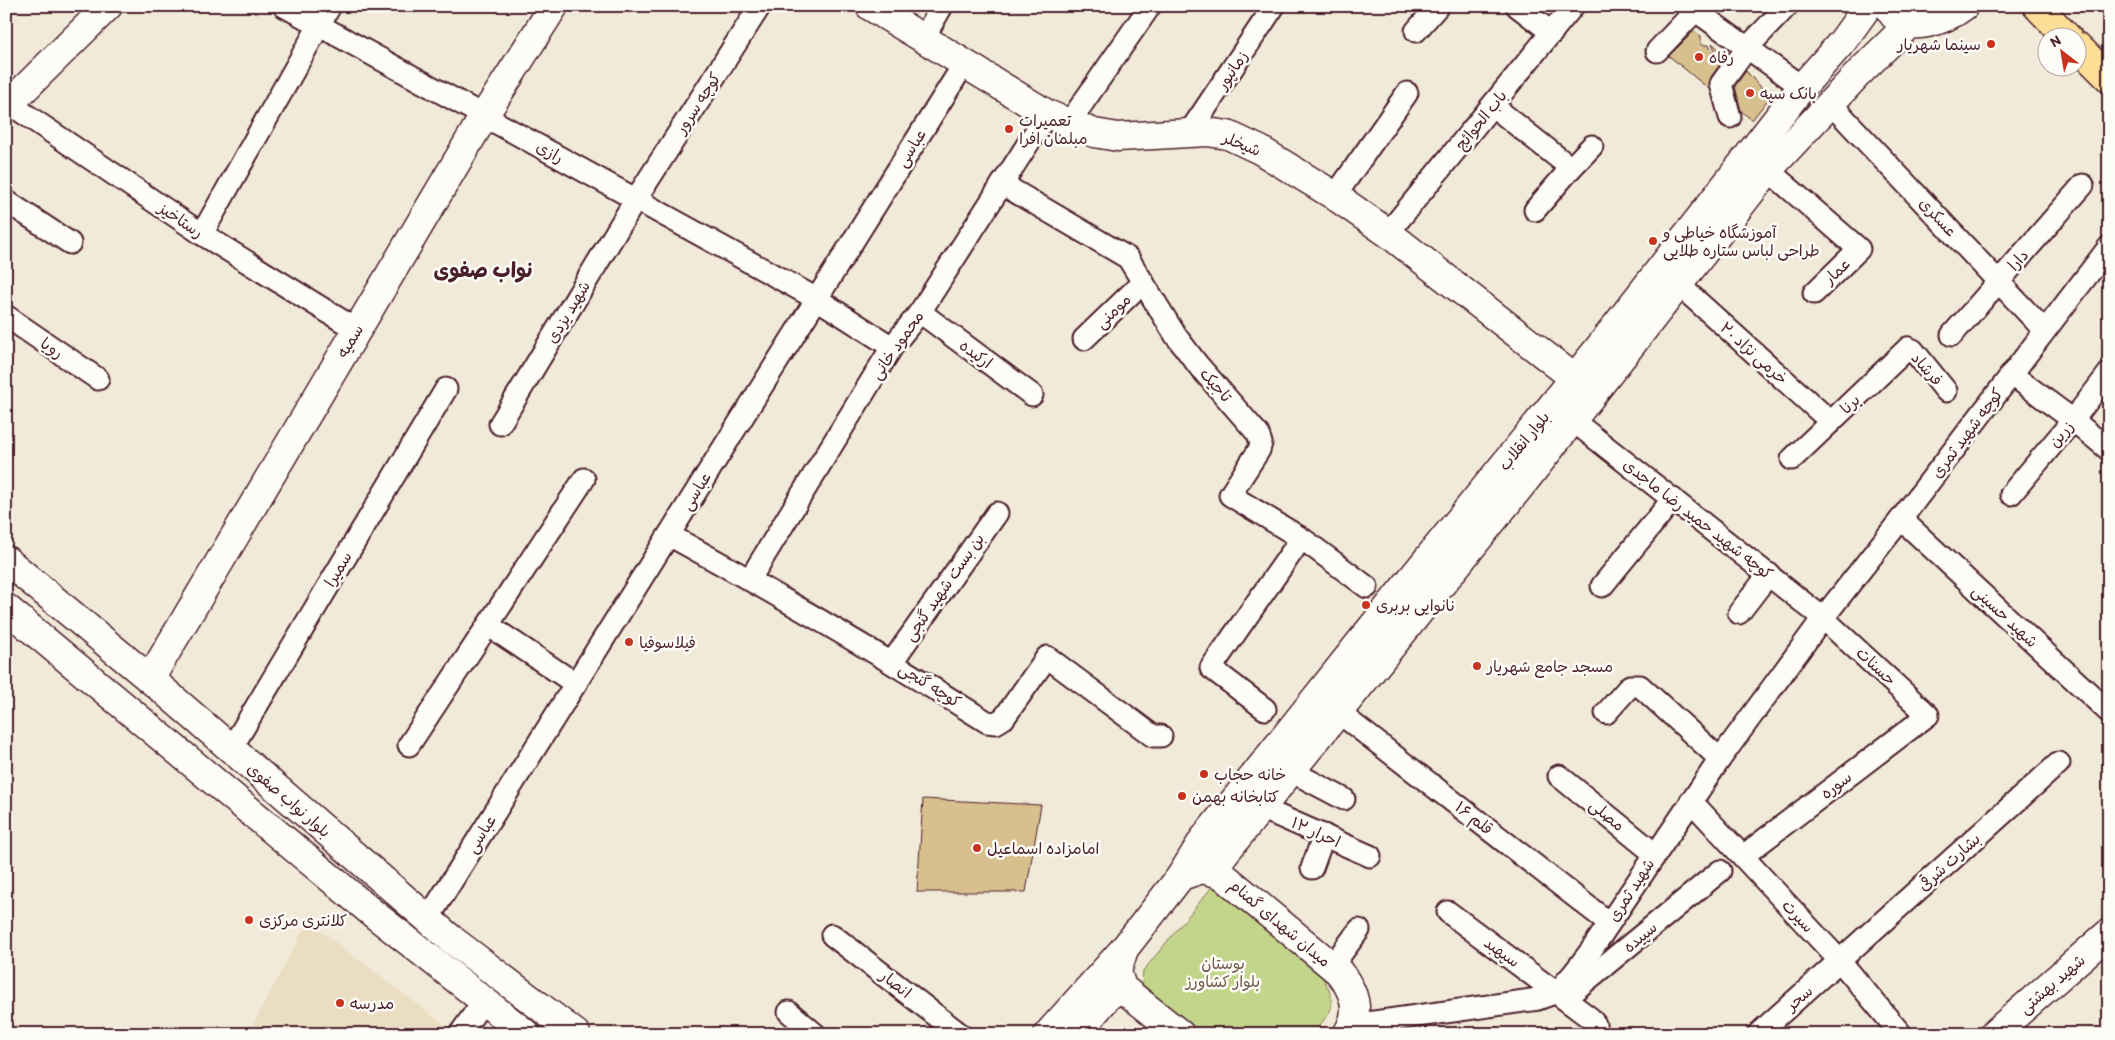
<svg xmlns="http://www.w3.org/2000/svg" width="2115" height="1040" font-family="Itim,'Playpen Sans Arabic',sans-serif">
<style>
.built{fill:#eaddc2}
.green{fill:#c3d58a;stroke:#867a5a}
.building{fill:#d7bf8e;stroke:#4a1f2b}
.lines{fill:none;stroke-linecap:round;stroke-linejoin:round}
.street-casing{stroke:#4a1f2b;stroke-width:25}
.secondary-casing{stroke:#4a1f2b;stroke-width:31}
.primary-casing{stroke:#4a1f2b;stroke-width:31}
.street{stroke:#fdfcf7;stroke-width:21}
.secondary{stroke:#fdfcf7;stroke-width:28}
.primary{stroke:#fcde96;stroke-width:28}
.poi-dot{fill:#c8321e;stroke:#fdfcf7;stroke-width:2}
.labels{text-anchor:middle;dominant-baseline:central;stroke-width:5;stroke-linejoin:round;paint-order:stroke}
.poi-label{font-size:16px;fill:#4a1f2b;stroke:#fdfcf7;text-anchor:start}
.street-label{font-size:16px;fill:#4a1f2b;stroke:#fdfcf7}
.park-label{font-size:16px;fill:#6e5648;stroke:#fdfcf7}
.district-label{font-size:21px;font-weight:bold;fill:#4a1f2b;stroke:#fdfcf7}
</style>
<rect width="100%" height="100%" fill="#f2ead8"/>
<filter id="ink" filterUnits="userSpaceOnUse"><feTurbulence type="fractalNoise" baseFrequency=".02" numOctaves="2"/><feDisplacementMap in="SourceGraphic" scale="10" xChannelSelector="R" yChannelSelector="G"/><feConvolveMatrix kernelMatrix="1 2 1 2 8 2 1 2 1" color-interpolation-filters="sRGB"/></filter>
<g filter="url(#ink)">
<!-- built -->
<polygon class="built" points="308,921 451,1030 448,1034 248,1034"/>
<!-- green -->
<path class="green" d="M1216,882L1323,978C1339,1007 1332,1011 1312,1034H1200L1142,984L1143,971Z"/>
<!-- building -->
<g class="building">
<polygon points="1694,31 1701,36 1701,45 1709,45 1713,54 1716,53 1712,43 1726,56 1711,77 1709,89 1669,56"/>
<polygon points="1746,71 1770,97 1752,120 1741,111 1735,86"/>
<polygon points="923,799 1041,805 1026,892 917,892"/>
</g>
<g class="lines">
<defs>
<g id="street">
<polyline points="284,6 817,299 892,347"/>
<polyline points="1517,6 1552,33"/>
<polyline points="1689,6 1802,87"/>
<polyline points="1416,31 1438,6"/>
<polyline points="923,39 942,6"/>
<polyline points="1657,51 1695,11"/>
<polyline points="10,104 202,234 357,330"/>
<polyline points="1831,104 2044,330"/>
<polyline points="1493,106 1571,168"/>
<polyline points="1730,117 1721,84 1747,48 1787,6"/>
<polyline points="1069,123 1150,6"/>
<polyline points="1189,133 1274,6"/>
<polyline points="1768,170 1859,249 1814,293"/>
<polyline points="1002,184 1128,258 1176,336 1198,365 1258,434 1261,443 1259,450 1230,495 1304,540 1367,587"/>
<polyline points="1335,196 1407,93"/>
<polyline points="6,201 70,243"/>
<polyline points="1535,210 1571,168 1592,146"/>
<polyline points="1388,233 1573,6"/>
<polyline points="202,234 330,6"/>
<polyline points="1678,284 1831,422"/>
<polyline points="920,312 1032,395"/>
<polyline points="6,316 98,379"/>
<polyline points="1952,335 2083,185"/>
<polyline points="1084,339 1143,282"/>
<polyline points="2011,374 2073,420 2109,450"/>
<polyline points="1572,420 1823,618 1928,715 1743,856"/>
<polyline points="500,424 636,199 760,6"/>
<polyline points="1792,459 1908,348 1913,350 1946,391"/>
<polyline points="2011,494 2073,420 2109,373"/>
<polyline points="1901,519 2109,712"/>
<path d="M669,535C777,594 883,656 987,722L996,723L1004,718L1047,657L1153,736H1161"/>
<polyline points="750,579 892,347 920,312 1047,114"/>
<polyline points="1602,586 1673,499"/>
<polyline points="1739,613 1769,574"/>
<polyline points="488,625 576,684"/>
<polyline points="892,662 997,513"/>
<polyline points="1265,709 1211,668 1301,539"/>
<polyline points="1338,712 1609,923"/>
<polyline points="1606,713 1630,686 1640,686 1720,759"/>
<polyline points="409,745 584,479"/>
<polyline points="231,749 446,389"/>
<polyline points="1291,771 1344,799"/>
<polyline points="1559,776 1655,854"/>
<polyline points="1691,801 1840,961 1901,1034"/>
<polyline points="1261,808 1370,856"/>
<polyline points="1312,868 1324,835"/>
<polyline points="1448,912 1590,1018 1595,1024 1596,1034"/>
<polyline points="428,919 964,64"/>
<polyline points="832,935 960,1034"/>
<polyline points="1332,966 1359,930"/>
<polyline points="1562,992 1575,990 1720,871"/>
<polyline points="789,1012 815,1034"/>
<polyline points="1353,1025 1538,999 1557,992 1573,974 1592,949 1720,759 1823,618 1901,519 2109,247"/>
<polyline points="460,1034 484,1000"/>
<polyline points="1758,1034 2059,763"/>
</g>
<g id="secondary">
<polyline points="870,6 1047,114 1094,133 1118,137 1207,132 1228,135 1260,150 1335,196 1388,233 1574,378"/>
<path d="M1888,6C1901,38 1945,21 1964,6"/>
<polyline points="6,107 108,6"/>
<polyline points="6,560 163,690 451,939 576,1034"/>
<polyline points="6,608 370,911 526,1034"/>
<polyline points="150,679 484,116 554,6"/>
<polyline points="1221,874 1219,860 1527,478 1768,170 1858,74 1910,23"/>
<polyline points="1181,876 1203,840 1370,630 1598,349 1802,87 1842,42 1868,6"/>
<polyline points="1048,1034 1124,949"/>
<polyline points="1076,1034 1109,995 1122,988"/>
<path d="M1180,1034L1122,988L1117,971L1124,949L1181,876L1202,869L1221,874L1338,971C1354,990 1362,1011 1347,1034"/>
<polyline points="1994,1034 2109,933"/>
</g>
<g id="primary">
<polyline points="2037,6 2068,38"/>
<polyline points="2078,47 2109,78"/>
</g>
</defs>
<!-- street casing -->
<use href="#street" class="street-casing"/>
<!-- secondary casing -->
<use href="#secondary" class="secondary-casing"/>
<!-- primary casing -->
<use href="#primary" class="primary-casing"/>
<!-- street -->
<use href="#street" class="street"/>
<!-- secondary -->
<use href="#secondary" class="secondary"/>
<!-- primary -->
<use href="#primary" class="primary"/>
</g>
</g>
<!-- markers -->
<g class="poi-dot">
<circle cx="1991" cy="44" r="5"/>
<circle cx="1699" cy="57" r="5"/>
<circle cx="1750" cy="93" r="5"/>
<circle cx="1009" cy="129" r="5"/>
<circle cx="1653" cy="241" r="5"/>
<circle cx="1366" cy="605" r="5"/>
<circle cx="629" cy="642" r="5"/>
<circle cx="1477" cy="666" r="5"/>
<circle cx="1204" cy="774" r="5"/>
<circle cx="1182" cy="796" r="5"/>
<circle cx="977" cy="848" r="5"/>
<circle cx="249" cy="920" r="5"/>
<circle cx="340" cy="1003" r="5"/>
</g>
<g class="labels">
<!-- poi labels -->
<g class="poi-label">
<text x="1981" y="44" text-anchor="end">سینما شهریار</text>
<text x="1709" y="57">رفاه</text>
<text x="1760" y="93">بانک سپه</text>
<text x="1019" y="120">تعمیرات<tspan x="1019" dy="18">مبلمان افرا</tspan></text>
<text x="1663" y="232">آموزشگاه خیاطی و<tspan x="1663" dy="18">طراحی لباس ستاره طلایی</tspan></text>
<text x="1376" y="605">نانوایی بربری</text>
<text x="639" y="642">فیلاسوفیا</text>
<text x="1487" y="666">مسجد جامع شهریار</text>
<text x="1214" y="774">خانه حجاب</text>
<text x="1192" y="796">کتابخانه بهمن</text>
<text x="987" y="848">امامزاده اسماعیل</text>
<text x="259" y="920">کلانتری مرکزی</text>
<text x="350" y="1003">مدرسه</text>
</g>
<!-- street labels -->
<g class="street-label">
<text transform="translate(1232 70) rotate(-56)">زمانپور</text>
<text transform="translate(698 103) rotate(-57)">کوچه سرور</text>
<text transform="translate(1481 120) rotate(-51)">باب الحوائج</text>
<text transform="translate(1242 144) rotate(22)">شیخلر</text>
<text transform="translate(911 148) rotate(-58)">عباسی</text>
<text transform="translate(550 152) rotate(29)">رازی</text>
<text transform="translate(1938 217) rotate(47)">عسکری</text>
<text transform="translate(181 220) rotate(34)">رستاخیز</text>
<text transform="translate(2018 260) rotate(-49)">دارا</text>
<text transform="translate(1837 271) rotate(-44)">عمار</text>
<text transform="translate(1113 311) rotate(-44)">مومنی</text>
<text transform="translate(568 312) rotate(-59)">شهید یزدی</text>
<text transform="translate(350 341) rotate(-59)">سمیه</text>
<text transform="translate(897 345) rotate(-55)">محمود خانی</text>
<text transform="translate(52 348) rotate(34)">رویا</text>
<text transform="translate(1754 353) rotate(42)">خرمی نژاد ۲۰</text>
<text transform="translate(976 354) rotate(37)">ارکیده</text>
<text transform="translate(1927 369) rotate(49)">فرشاد</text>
<text transform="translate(1216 385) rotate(49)">تاجیک</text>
<text transform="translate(1850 404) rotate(-44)">برنا</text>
<text transform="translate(1967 433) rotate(-53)">کوچه شهید ثمری</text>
<text transform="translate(2061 434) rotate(-50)">زرین</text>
<text transform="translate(1524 441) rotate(-51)">بلوار انقلاب</text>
<text transform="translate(696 491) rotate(-58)">عباسی</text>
<text transform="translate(1698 519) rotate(38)">کوچه شهید حمید رضا ماجدی</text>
<text transform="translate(338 569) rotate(-59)">سمیرا</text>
<text transform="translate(944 587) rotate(-55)">بن بست شهید گنجی</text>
<text transform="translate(2005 616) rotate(43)">شهید حسینی</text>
<text transform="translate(1876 666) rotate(43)">حسنات</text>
<text transform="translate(930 685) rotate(32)">کوچه گنجی</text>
<text transform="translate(1836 785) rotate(-37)">سوره</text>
<text transform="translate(289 800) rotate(41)">بلوار نواب صفوی</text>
<text transform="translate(1607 815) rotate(39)">مصلی</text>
<text transform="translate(1474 818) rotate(38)">قلم ۱۶</text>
<text transform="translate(1316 832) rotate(24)">احرار ۱۲</text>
<text transform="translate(481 834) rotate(-58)">عباسی</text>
<text transform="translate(1949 862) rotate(-42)">بشارت شرقی</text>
<text transform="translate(1631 890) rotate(-57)">شهید ثمری</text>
<text transform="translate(1798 916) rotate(47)">سیرت</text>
<text transform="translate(1280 923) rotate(40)">میدان شهدای گمنام</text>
<text transform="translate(1640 937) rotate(-40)">سپیده</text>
<text transform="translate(1502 952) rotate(36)">سپهبد</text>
<text transform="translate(896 984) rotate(38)">انصار</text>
<text transform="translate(2052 984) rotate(-41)">شهید بهشتی</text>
<text transform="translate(1799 998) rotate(-41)">سحر</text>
</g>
<!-- park labels -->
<g class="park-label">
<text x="1223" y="963">بوستان<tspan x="1223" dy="18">بلوار کشاورز</tspan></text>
</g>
<!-- district labels -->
<g class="district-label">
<text x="483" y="269">نواب صفوی</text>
</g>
</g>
<!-- margin -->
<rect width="2115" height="1040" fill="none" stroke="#fdfcf7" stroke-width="25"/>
<rect x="12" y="12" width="2090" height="1015" fill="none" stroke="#4a1f2b" stroke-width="2" filter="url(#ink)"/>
<!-- north arrow -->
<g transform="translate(2062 52) rotate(329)"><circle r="24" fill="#fdfcf7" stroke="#b5a4a5"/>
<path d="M0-4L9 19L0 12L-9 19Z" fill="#c8321e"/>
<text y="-8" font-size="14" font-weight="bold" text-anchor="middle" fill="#4a1f2b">N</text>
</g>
</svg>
